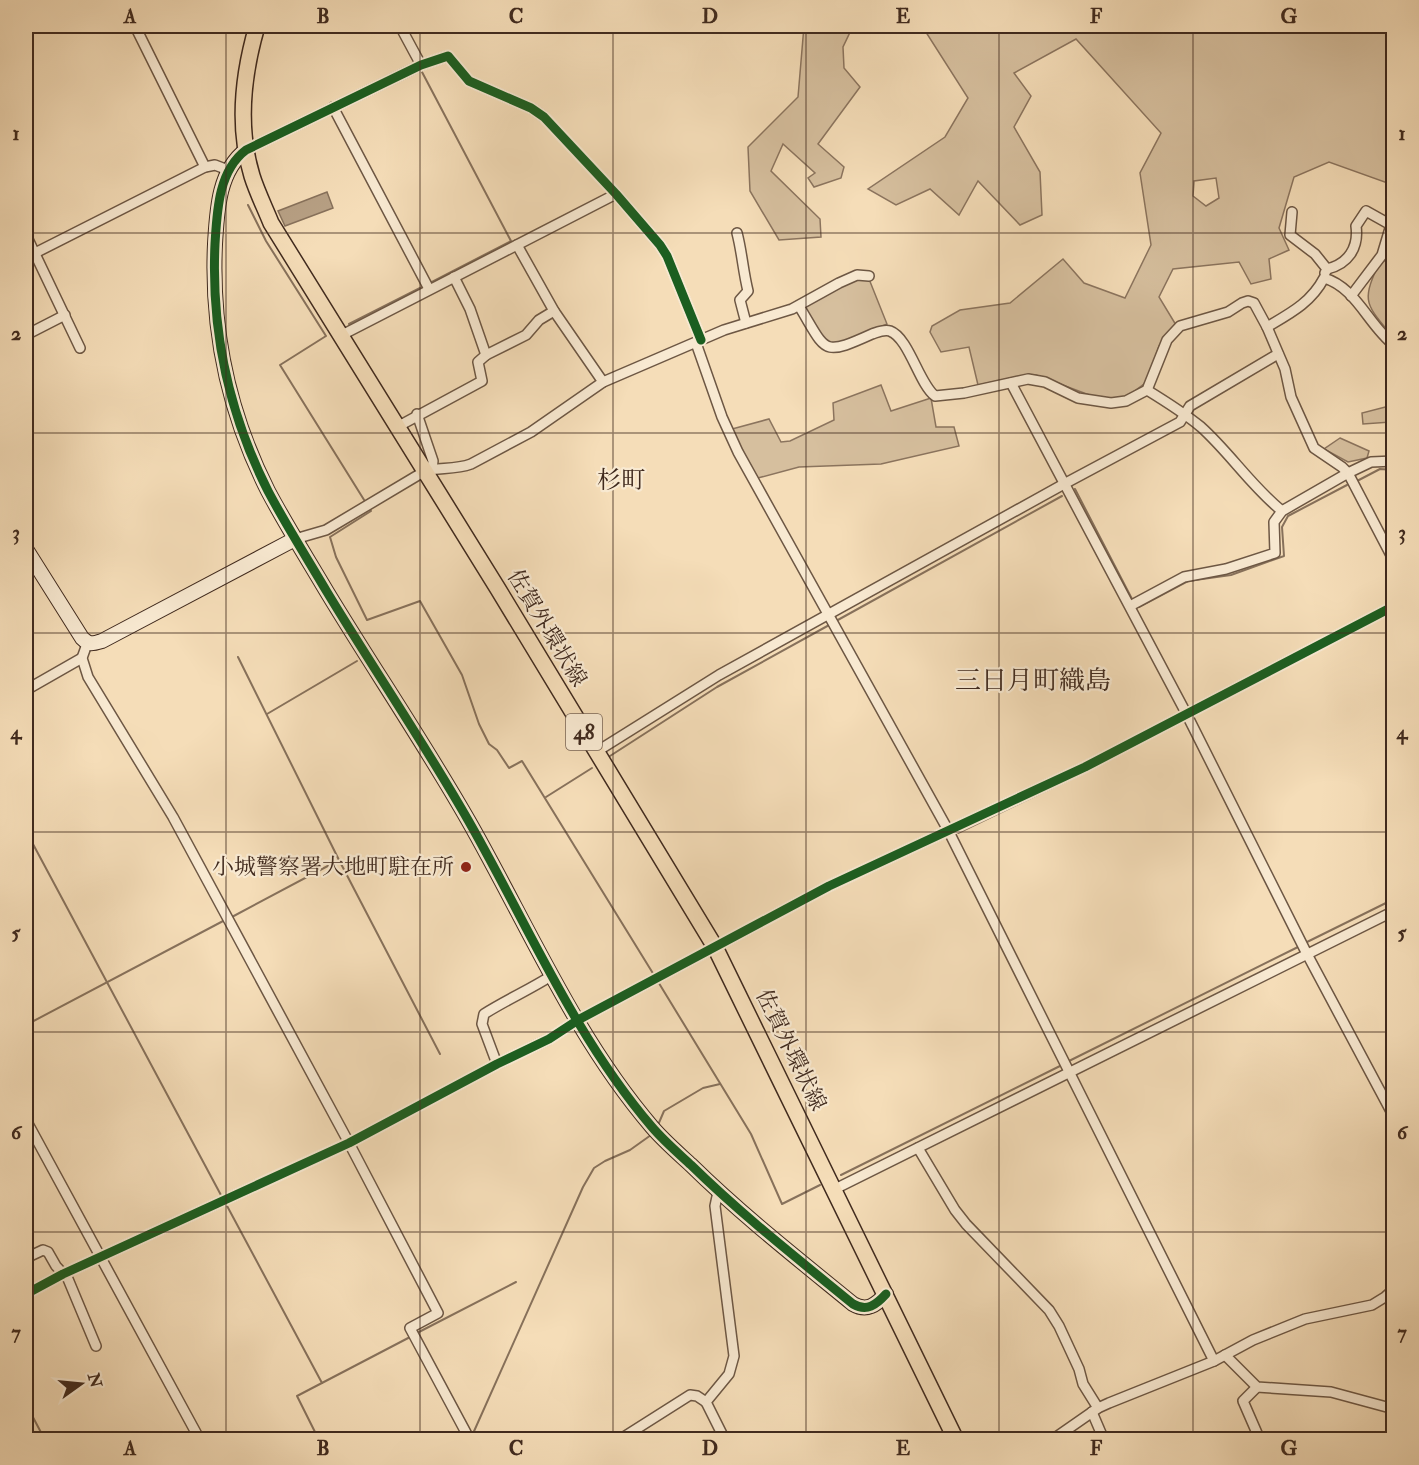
<svg xmlns="http://www.w3.org/2000/svg" width="1419" height="1465" font-family="'IM FELL Double Pica','Noto Serif JP',serif">
<style>
.green{fill:#d6bf9e;stroke:#8b745e;stroke-width:1.5;fill-rule:evenodd}
.water{fill:#b7a084;stroke:#87715b;stroke-width:1.5}
.lines{fill:none;stroke-linecap:round;stroke-linejoin:round}
.stream{stroke:#87715b;stroke-width:2}
.street-casing{stroke:#6d5744;stroke-width:12}
.secondary-casing{stroke:#402a1e;stroke-width:16}
.primary-casing{stroke:#402a1e;stroke-width:18}
.street{stroke:#f8e9d1;stroke-width:9}
.secondary{stroke:#f8e9d1;stroke-width:14}
.primary{stroke:#f5ddb8;stroke-width:15}
.cycleway-casing{stroke:#f8e9d1;stroke-width:13}
.cycleway{stroke:#1b5e20;stroke-width:9}
.grid{fill:none;stroke:#402a1e;stroke-width:1.5;stroke-opacity:0.55}
.poi-dot{fill:#8f2418;stroke:#f8e9d1;stroke-width:2}
.labels{text-anchor:middle;dominant-baseline:central;stroke-width:4.5;stroke-linejoin:round;paint-order:stroke}
.shield{fill:#f8e9d1;stroke:#776354;stroke-width:1.5}
.shield-label{font-size:21px;font-weight:bold;fill:#402a1e}
.street-label{font-size:22px;fill:#402a1e;stroke:#f8e9d1}
.poi-label{font-size:22px;fill:#402a1e;stroke:#f8e9d1;text-anchor:end}
.neighbourhood-label{font-size:24px;fill:#402a1e;stroke:#f8e9d1}
.quarter-label{font-size:26px;fill:#402a1e;stroke:#f8e9d1}
.neatline{fill:none;stroke:#402a1e;stroke-width:2}
.grid-label{font-size:20px;text-anchor:middle;font-weight:bold;fill:#402a1e}
</style>
<rect width="100%" height="100%" fill="#f5ddb8"/>
<filter id="stains"><feTurbulence type="fractalNoise" baseFrequency=".00333" numOctaves="4"/><feColorMatrix values="0 0 0 0 .2 0 0 0 0 .09 0 0 0 0 .02 0 0 0 .5 -.17"/></filter>
<radialGradient id="worn" r=".72"><stop offset=".6" stop-color="#630" stop-opacity="0"/><stop offset="1" stop-color="#630" stop-opacity=".3"/></radialGradient>
<!-- green -->
<g class="green">
<polygon points="804,26 853,26 843,47 844,68 860,87 818,144 844,167 841,178 814,187 808,178 815,173 783,144 771,171 820,219 821,237 779,240 750,191 748,147 798,97"/>
<path d="M922,26H1393V185L1329,162L1294,177L1279,228L1289,250L1269,259L1271,279L1251,284L1239,262L1173,269L1159,297L1176,325L1159,346L1148,381L1125,398L1100,399L1036,375L1020,376L978,385L969,347L941,352L930,332L932,326L960,310L1010,303L1063,259L1084,283L1125,298L1151,245L1140,173L1161,133L1076,39L1014,73L1031,96L1014,127L1040,172L1042,215L1020,225L978,181L959,215L930,189L896,205L868,189L945,137L968,98ZM1216,178L1219,198L1206,206L1193,196L1194,181Z"/>
<path d="M1381,259L1389,263L1393,259V337C1364,302 1361,302 1381,259Z"/>
<polygon points="855,279 869,279 887,324 840,345 826,344 803,307"/>
<polygon points="881,385 891,411 931,398 936,427 954,427 959,446 881,464 799,467 758,478 740,449 732,429 769,419 781,442 790,441 834,420 833,403"/>
<polygon points="1393,405 1394,405 1393,455 1391,422 1363,424 1362,413"/>
<polygon points="1340,438 1369,451 1367,458 1348,462 1324,449"/>
</g>
<!-- water -->
<polygon class="water" points="327,192 333,208 285,226 278,211"/>
<g class="lines">
<!-- stream -->
<g class="stream">
<polyline points="422,72 511,241 430,283"/>
<polyline points="248,205 266,241 326,336 280,365 366,503"/>
<polyline points="349,324 424,286"/>
<polyline points="1357,481 1380,469 1394,470"/>
<polyline points="1075,489 1132,599"/>
<polyline points="369,508 371,511 330,537 336,557 367,620 420,601 462,675 479,724 489,744 497,750 509,768 522,761 654,975"/>
<polyline points="1139,607 1188,581 1231,575 1284,556 1282,527 1288,516 1347,485"/>
<polyline points="836,621 1062,496"/>
<polyline points="238,657 339,860 440,1054"/>
<polyline points="267,714 357,661"/>
<polyline points="1195,715 1221,701"/>
<polyline points="610,756 717,687 831,624"/>
<polyline points="1094,767 1180,723"/>
<polyline points="546,797 592,768"/>
<polyline points="26,831 222,1197"/>
<polyline points="958,833 1079,775"/>
<polyline points="230,918 339,860"/>
<polyline points="1305,943 1394,899"/>
<polyline points="657,980 751,1134 782,1204 820,1185"/>
<polyline points="26,1025 225,920"/>
<polyline points="1069,1061 1300,946"/>
<polyline points="658,1125 664,1111 703,1088 720,1084"/>
<polyline points="841,1175 1064,1064"/>
<polyline points="226,1204 322,1383"/>
<polyline points="417,1333 516,1282"/>
<polyline points="26,1404 45,1440"/>
<polyline points="471,1438 583,1187 594,1168 605,1161 630,1150 651,1135"/>
<polyline points="319,1440 297,1396 412,1336"/>
</g>
<defs>
<g id="street">
<polyline points="135,26 205,167"/>
<polyline points="400,26 421,65"/>
<polyline points="333,107 429,289"/>
<polyline points="246,150 421,65 448,56 469,81 531,108 544,117 616,194 660,245 667,256 701,340"/>
<polyline points="1292,212 1290,235 1315,254 1327,269 1325,273"/>
<path d="M737,233C742,252 743,271 748,291L740,300L746,323"/>
<polyline points="26,235 80,348"/>
<polyline points="517,245 554,311 603,382"/>
<polyline points="35,253 205,167 215,165 228,170"/>
<path d="M1327,269C1348,264 1359,248 1356,226L1366,211L1391,225L1382,255L1351,296"/>
<polyline points="454,277 470,309 486,355"/>
<path d="M799,306C827,352 821,357 872,334C878,332 884,329 890,331C909,338 919,384 935,396L964,393L1028,379L1045,382L1078,398L1111,403L1126,401L1147,390L1167,340L1180,326L1228,312L1242,303L1248,301L1254,303L1267,327L1285,369L1291,397L1314,448L1342,467L1348,473L1394,561"/>
<path d="M1267,327C1289,314 1311,303 1324,278C1356,287 1369,326 1394,345"/>
<polyline points="26,335 65,315"/>
<polyline points="340,336 616,194"/>
<polyline points="696,343 722,417 738,452 948,830 1214,1361"/>
<polyline points="1011,383 1186,713 1307,954 1394,1117"/>
<path d="M1147,390C1165,401 1184,413 1201,427C1230,453 1251,486 1282,511"/>
<polyline points="417,414 433,461 432,469"/>
<polyline points="397,427 482,381 478,362 486,355 526,335 539,320 554,311"/>
<path d="M295,539L326,530L425,471C438,467 455,470 471,464L531,432L603,382L724,330L792,309L839,283L857,275L869,276"/>
<polyline points="1130,606 1184,577 1226,569 1275,553 1274,522 1282,511 1348,473 1371,462 1394,461"/>
<polyline points="87,644 82,658 88,677 173,817 349,1143 438,1313 410,1328 470,1440"/>
<polyline points="26,690 82,658"/>
<polyline points="596,752 719,675 1064,484 1180,422 1190,406 1278,354"/>
<path d="M497,1064L482,1024L484,1014C506,1000 529,990 551,976"/>
<polyline points="26,1120 200,1440"/>
<polyline points="918,1148 955,1210 966,1224 1049,1310 1059,1326 1079,1369 1083,1384 1098,1408"/>
<polyline points="835,1189 1394,911"/>
<polyline points="718,1192 715,1206 734,1356 729,1374 706,1402 725,1440"/>
<polyline points="26,1256 26,1258 43,1250 48,1252 56,1266 68,1279 96,1346"/>
<polyline points="26,1294 63,1274 349,1143 497,1064 549,1039 578,1020 829,886 1085,767 1394,606"/>
<polyline points="1225,1355 1257,1387 1331,1392 1394,1409"/>
<polyline points="1257,1387 1243,1401 1260,1440"/>
<polyline points="1092,1412 1104,1440"/>
<polyline points="619,1440 690,1395 697,1396 706,1402"/>
<polyline points="1052,1440 1098,1408 1109,1403 1214,1361 1253,1340 1305,1319 1372,1305 1385,1297 1394,1289"/>
</g>
<g id="secondary">
<path d="M246,150C218,171 217,212 215,244C211,330 229,414 268,491C286,525 307,558 327,592C373,668 424,743 468,820C527,923 574,1036 652,1127C664,1141 678,1153 691,1165C742,1215 798,1259 853,1304C867,1312 876,1305 886,1294"/>
<path d="M26,549L82,638C89,645 92,644 102,641L295,539"/>
</g>
<path id="primary" d="M257,26C243,74 237,127 252,176C257,192 265,208 271,223L498,589L715,947L956,1440"/>
</defs>
<!-- street casing -->
<use href="#street" class="street-casing"/>
<!-- secondary casing -->
<use href="#secondary" class="secondary-casing"/>
<!-- primary casing -->
<use href="#primary" class="primary-casing"/>
<!-- street -->
<use href="#street" class="street"/>
<!-- secondary -->
<use href="#secondary" class="secondary"/>
<!-- primary -->
<use href="#primary" class="primary"/>
<defs>
<g id="cycleway">
<path d="M701,340L667,256L660,245L616,194L544,117L531,108L469,81L448,56L421,65L246,150C218,171 217,212 215,244C211,330 229,414 268,491C286,525 307,558 327,592C373,668 424,743 468,820C527,923 574,1036 652,1127C664,1141 678,1153 691,1165C742,1215 798,1259 853,1304C867,1312 876,1305 886,1294"/>
<polyline points="26,1294 63,1274 349,1143 497,1064 549,1039 578,1020 829,886 1085,767 1394,606"/>
</g>
</defs>
<!-- cycleway casing -->
<use href="#cycleway" class="cycleway-casing"/>
<!-- cycleway -->
<use href="#cycleway" class="cycleway"/>
</g>
<!-- grid -->
<path class="grid" d="M226,26V1440M420,26V1440M613,26V1440M806,26V1440M999,26V1440M1193,26V1440M26,233H1394M26,433H1394M26,633H1394M26,832H1394M26,1032H1394M26,1232H1394"/>
<!-- markers -->
<circle class="poi-dot" cx="466" cy="867" r="6"/>
<g class="labels">
<!-- shield labels -->
<rect class="shield" x="566" y="714" width="36" height="36" rx="4.5"/>
<g class="shield-label">
<text x="584" y="732">48</text>
</g>
<!-- street labels -->
<g class="street-label">
<text transform="translate(547 628) rotate(59)">佐賀外環状線</text>
<text transform="translate(791 1050) rotate(64)">佐賀外環状線</text>
</g>
<!-- poi labels -->
<g class="poi-label">
<text x="454" y="867">小城警察署大地町駐在所</text>
</g>
<!-- neighbourhood labels -->
<g class="neighbourhood-label">
<text x="621" y="480">杉町</text>
</g>
<!-- quarter labels -->
<g class="quarter-label">
<text x="1033" y="681">三日月町織島</text>
</g>
</g>
<!-- margin -->
<rect width="1419" height="1465" fill="none" stroke="#f5ddb8" stroke-width="66"/>
<!-- north arrow -->
<g transform="translate(81 1384) rotate(75)" stroke="#f8e9d1" stroke-width="4.5" paint-order="stroke">
<path d="M0-4.5L10 22L0 15L-10 22Z" fill="#402a1e"/>
<text y="-9" font-size="16" font-weight="bold" text-anchor="middle" fill="#402a1e">N</text>
</g>
<rect x="33" y="33" width="1353" height="1399" class="neatline"/>
<g class="grid-label">
<text x="130" y="23">A</text>
<text x="323" y="23">B</text>
<text x="516" y="23">C</text>
<text x="710" y="23">D</text>
<text x="903" y="23">E</text>
<text x="1096" y="23">F</text>
<text x="1289" y="23">G</text>
<text x="16" y="140">1</text>
<text x="1402" y="140">1</text>
<text x="16" y="340">2</text>
<text x="1402" y="340">2</text>
<text x="16" y="539">3</text>
<text x="1402" y="539">3</text>
<text x="16" y="739">4</text>
<text x="1402" y="739">4</text>
<text x="16" y="939">5</text>
<text x="1402" y="939">5</text>
<text x="16" y="1139">6</text>
<text x="1402" y="1139">6</text>
<text x="16" y="1339">7</text>
<text x="1402" y="1339">7</text>
<text x="130" y="1455">A</text>
<text x="323" y="1455">B</text>
<text x="516" y="1455">C</text>
<text x="710" y="1455">D</text>
<text x="903" y="1455">E</text>
<text x="1096" y="1455">F</text>
<text x="1289" y="1455">G</text>
</g>
<rect width="100%" height="100%" filter="url(#stains)"/>
<rect width="100%" height="100%" fill="url(#worn)"/>
</svg>
